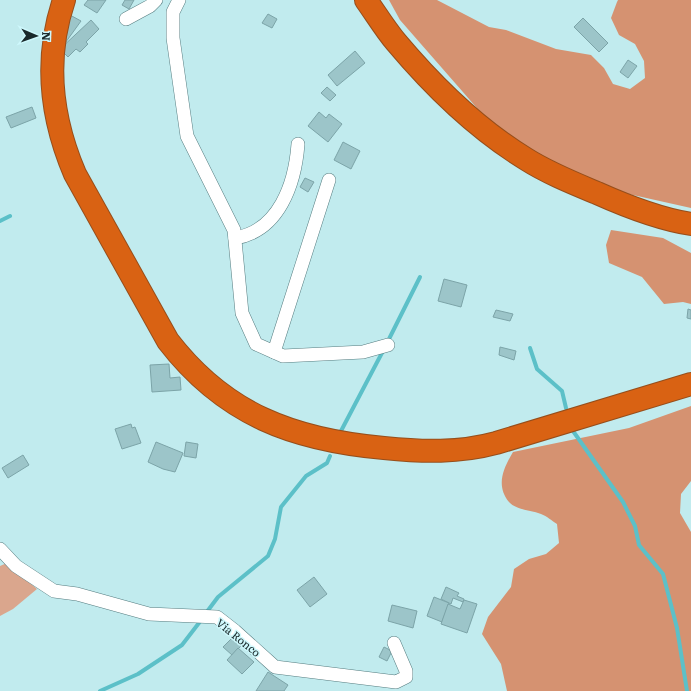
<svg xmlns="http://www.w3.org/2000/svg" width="691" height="691" font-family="Literata,serif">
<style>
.green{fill:#daa68d}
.forest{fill:#d59271}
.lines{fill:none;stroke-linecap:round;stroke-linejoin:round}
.stream{stroke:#5cc0c8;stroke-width:4}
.building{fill:#9cc5c9;stroke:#7ca4a8}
.minor-casing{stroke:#567d80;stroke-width:14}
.motorway-casing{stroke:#964e1b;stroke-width:24}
.minor{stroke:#fff;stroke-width:13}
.motorway{stroke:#d96213;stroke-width:22}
.labels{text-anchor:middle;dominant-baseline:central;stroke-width:3;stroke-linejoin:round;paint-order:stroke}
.street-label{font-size:11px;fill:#19292b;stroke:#cef8fc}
</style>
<rect width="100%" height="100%" fill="#c1ebee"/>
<!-- green -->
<polygon class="green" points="7,563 37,589 13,609 0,616 0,566"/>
<!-- forest -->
<g class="forest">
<polygon points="389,0 437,0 489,27 506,30 556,49 591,55 604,68 613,84 630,89 645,78 644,61 635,44 619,35 611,18 617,2 618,0 691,0 691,208 624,193 554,164 490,123 400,20"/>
<polygon points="611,230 663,238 691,253 691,304 683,302 664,304 642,277 609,263 606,245"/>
<path d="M691,406V481L681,494L680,513L691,532V691H507L501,664L482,634L488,617L511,587L514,569L529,559L546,554L559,543L557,524C552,521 547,516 541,514C531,510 516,510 509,502C495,485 504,467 513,452L629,428Z"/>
</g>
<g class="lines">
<!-- stream -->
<g class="stream">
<polyline points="0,221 10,216"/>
<polyline points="387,343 420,277"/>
<polyline points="530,348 537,369 562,391 566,408"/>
<polyline points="341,431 384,349"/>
<polyline points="573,431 623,502 635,526 639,545 663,574 677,628 687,691"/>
<polyline points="206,613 218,597 268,556 275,539 281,507 306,476 327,463 330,456"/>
<polyline points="100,691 138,674 182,645 202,619"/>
</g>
</g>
<!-- building -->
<g class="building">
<polygon points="88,0 106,0 97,13 84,5"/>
<polygon points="125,0 134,0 129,9 122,5"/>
<polygon points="268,14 277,19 272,28 262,23"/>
<polygon points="70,15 81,21 63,46"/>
<polygon points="583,18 608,43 599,52 574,27"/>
<polygon points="91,20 99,29 86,42 88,44 80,52 76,49 68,57 60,49"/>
<polygon points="355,51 365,63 337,86 328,75"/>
<polygon points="628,60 637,66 628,78 620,72"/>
<polygon points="327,87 336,95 330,101 321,93"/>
<polygon points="32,107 36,118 11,128 6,117"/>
<polygon points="319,112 326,118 329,114 342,124 328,142 308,126"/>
<polygon points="343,142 360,151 351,169 334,160"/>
<polygon points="305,178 314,182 308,192 300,187"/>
<polygon points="444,279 467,285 461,307 438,301"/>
<polygon points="688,309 691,310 691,319 687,318"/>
<polygon points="496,310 513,314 510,321 493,317"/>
<polygon points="500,347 516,351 514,360 499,355"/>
<polygon points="169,364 170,378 180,377 181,390 152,392 150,365"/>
<polygon points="131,424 132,428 135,427 141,443 122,449 115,429"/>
<polygon points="156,442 183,453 175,472 163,469 148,462"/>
<polygon points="186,442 198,444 196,458 184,456"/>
<polygon points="23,455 29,465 8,478 2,468"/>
<polygon points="314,577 327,594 310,607 297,590"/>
<polygon points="446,587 459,593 457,596 464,599 463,602 453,598 451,604 441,599"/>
<polygon points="434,597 449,603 442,622 427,616"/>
<polygon points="464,600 477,604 467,633 441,624 448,604 460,609"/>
<polygon points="392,605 417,611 413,628 388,621"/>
<polygon points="234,636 243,644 232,655 223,647"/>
<polygon points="384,647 392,651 387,661 379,657"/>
<polygon points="238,648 254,662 242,674 227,660"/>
<polygon points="268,672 288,685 284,691 256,691"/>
</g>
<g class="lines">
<defs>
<g id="minor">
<polyline points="179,0 173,12 173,38 187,136 234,230 242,313 256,344 283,356 363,352 388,345"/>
<polyline points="126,19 150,6 156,0"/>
<path d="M235,238C279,231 295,184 298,144"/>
<polyline points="274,352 329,180"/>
<polyline points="0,549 16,566 54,591 77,594 149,614 217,617 235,631 275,667 396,682 406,677 406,671 394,643"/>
</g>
<g id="motorway">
<path d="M64,0C44,59 51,118 75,174L168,341C225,415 294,440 384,448C423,452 459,453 496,443L691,384"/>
<path d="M366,0C376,14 385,29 396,42C433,86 477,129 526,159C548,173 573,183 597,193C626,206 659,219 691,224"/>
</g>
</defs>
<!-- minor casing -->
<use href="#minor" class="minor-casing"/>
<!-- motorway casing -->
<use href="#motorway" class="motorway-casing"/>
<!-- minor -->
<use href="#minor" class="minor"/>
<!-- motorway -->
<use href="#motorway" class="motorway"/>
</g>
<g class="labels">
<!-- street labels -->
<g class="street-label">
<text transform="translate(239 637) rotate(39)">Via Ronco</text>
</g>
</g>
<!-- north arrow -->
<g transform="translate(36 36) rotate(92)" stroke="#cef8fc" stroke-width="3" paint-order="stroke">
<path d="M0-3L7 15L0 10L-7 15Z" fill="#19292b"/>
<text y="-6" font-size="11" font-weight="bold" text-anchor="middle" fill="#19292b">N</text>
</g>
</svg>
